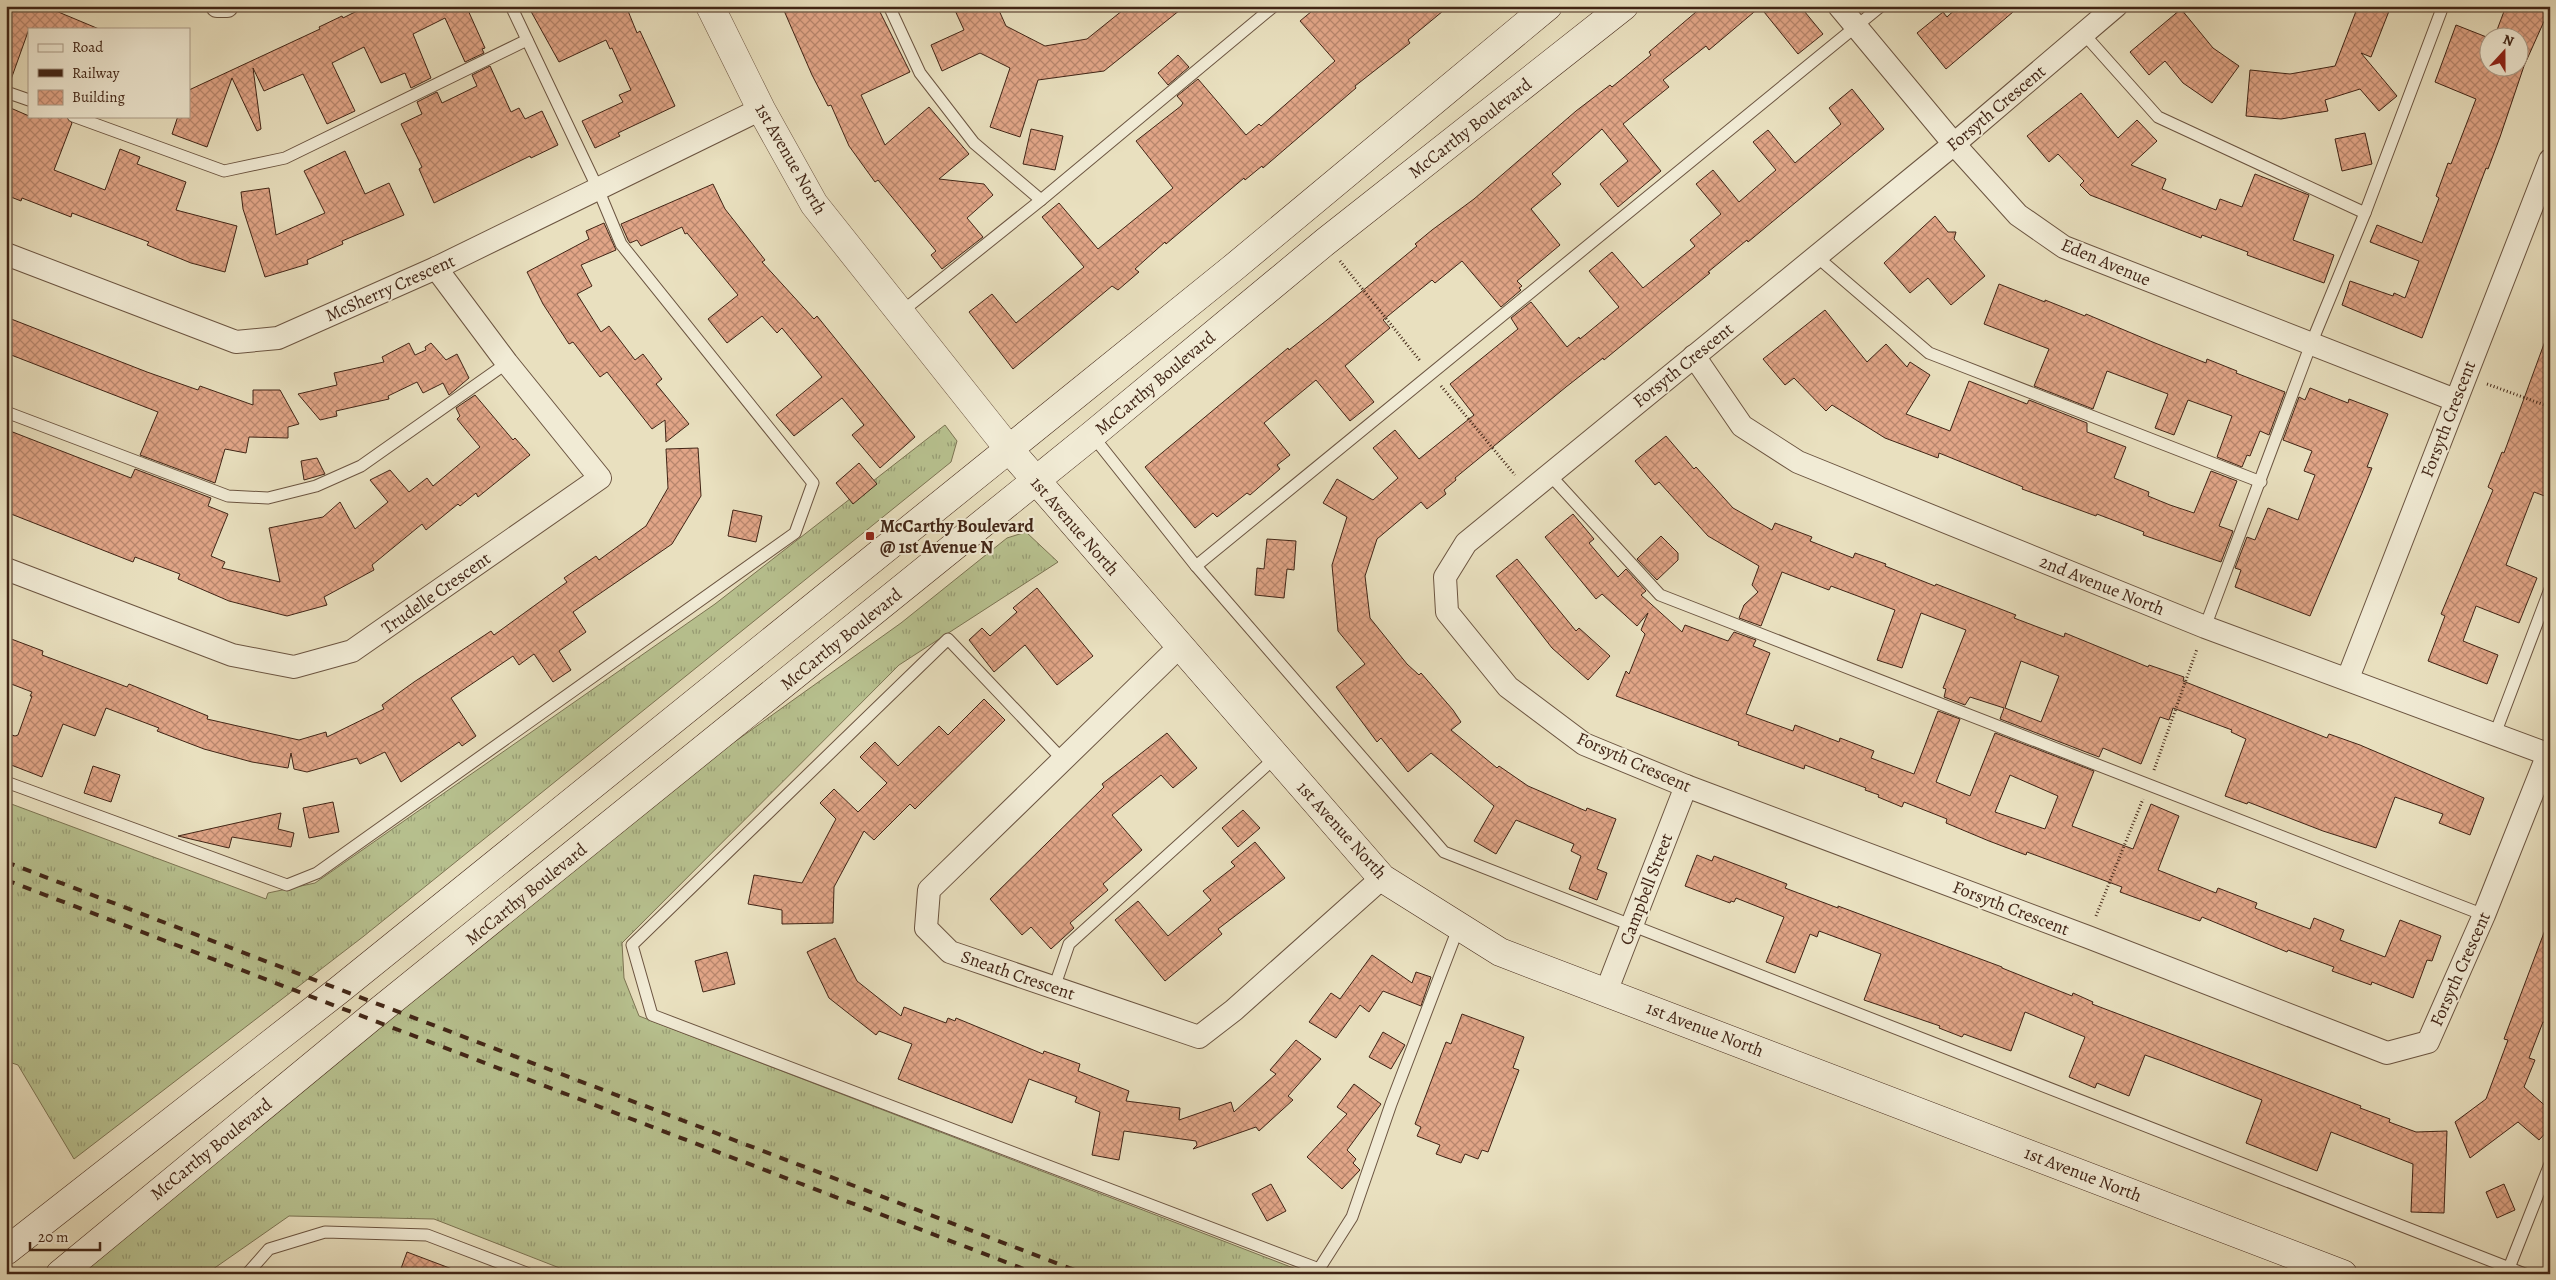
<svg xmlns="http://www.w3.org/2000/svg" width="2556" height="1280" font-family="Alegreya,serif">
<style>
.grass{fill:url(#grass-tufts);stroke:#7c7453}
.building{fill:url(#building-cross-hatch);stroke:#412516;fill-rule:evenodd}
.lines{fill:none;stroke-linecap:round;stroke-linejoin:round}
.service-casing{stroke:#6b5440;stroke-width:13}
.minor-casing{stroke:#6b5440;stroke-width:24}
.tertiary-casing{stroke:#6b5440;stroke-width:29}
.secondary-casing{stroke:#412516;stroke-width:29}
.path{stroke:#412516;stroke-width:3;stroke-dasharray:1 2.5;stroke-linecap:butt}
.service{stroke:#f1ebd5;stroke-width:11}
.minor{stroke:#f1ebd5;stroke-width:22}
.tertiary{stroke:#f1ebd5;stroke-width:28}
.secondary{stroke:#f1ebd5;stroke-width:28}
.rail{stroke:#412516;stroke-width:4;stroke-dasharray:9 9;stroke-linecap:butt}
.poi-dot{fill:#8f2418;stroke:#f1ebd5;stroke-width:2}
.labels{text-anchor:middle;dominant-baseline:central;stroke-width:4;stroke-linejoin:round;paint-order:stroke}
.street-label{font-size:18px;fill:#412516;stroke:#f1ebd5}
.poi-label{font-size:18px;font-weight:bold;fill:#412516;stroke:#f1ebd5;text-anchor:start}
</style>
<defs>
<pattern id="grass-tufts" width="24" height="20" patternUnits="userSpaceOnUse" patternTransform="scale(1.25)"><rect width="24" height="20" fill="#b8c290"/><path d="M3 7l-1-3M5 7V3M7 7l1-3M15 17l-1-3M17 17v-4M19 17l1-3" fill="none" stroke="#979d75"/></pattern>
<pattern id="building-cross-hatch" width="8" height="8" patternUnits="userSpaceOnUse" patternTransform="scale(1.25)"><rect width="8" height="8" fill="#e1a587"/><path d="M0 0l8 8M0 8l8-8" fill="none" stroke="#b8866d"/></pattern>
</defs>
<rect width="100%" height="100%" fill="#e9e0bf"/>
<filter id="stains"><feTurbulence type="fractalNoise" baseFrequency=".004" numOctaves="4"/><feColorMatrix values="0 0 0 0 .2 0 0 0 0 .09 0 0 0 0 .02 0 0 0 .5 -.17"/></filter>
<radialGradient id="worn" r=".72"><stop offset=".6" stop-color="#630" stop-opacity="0"/><stop offset="1" stop-color="#630" stop-opacity=".3"/></radialGradient>
<!-- grass -->
<g class="grass">
<polygon points="945,425 957,441 951,462 364,936 74,1159 18,1065 6,1061 6,802 266,899 268,893 315,883 715,604"/>
<polygon points="1026,532 1058,562 899,665 622,943 624,978 639,1016 1309,1274 575,1274 434,1219 289,1216 206,1274 80,1274 656,798 901,623 1007,538"/>
</g>
<!-- building -->
<g class="building">
<polygon points="6,6 44,6 99,29 29,29 9,85 6,85"/>
<polygon points="367,6 471,6 467,8 485,48 482,49 484,53 465,62 445,18 413,34 431,78 411,88 405,73 381,83 364,47 332,63 355,111 327,124 303,74 264,91 253,68 261,129 257,131 232,78 207,147 172,134 178,116 189,116 189,90 320,29 319,27 342,16 343,18"/>
<polygon points="528,6 626,6 637,33 640,31 675,106 618,133 620,136 595,148 582,121 623,102 619,95 631,90 612,48 610,49 606,40 559,62"/>
<polygon points="782,6 877,6 910,72 861,95 885,145 929,107 969,154 939,179 984,184 993,195 967,218 983,237 942,269 931,255 936,251 878,180 875,182 849,146 831,105 828,106 812,75"/>
<polygon points="953,6 997,6 1006,26 1045,46 1087,39 1128,6 1185,6 1104,71 1038,80 1020,137 990,127 1010,68 980,53 942,71 931,45 964,30"/>
<polygon points="1318,6 1449,6 1408,40 1410,43 1355,86 1356,88 1263,168 1262,166 1245,180 1244,178 1166,244 1165,242 1135,269 1139,272 1118,290 1112,286 1013,369 969,312 992,294 1016,323 1084,267 1042,217 1059,203 1098,249 1173,188 1136,141 1181,106 1183,103 1177,96 1198,79 1246,135 1259,124 1261,126 1335,61 1300,21"/>
<polygon points="1703,6 1800,6 1823,34 1798,54 1760,7 1709,50 1706,46 1663,80 1669,87 1623,124 1661,171 1618,207 1600,184 1628,161 1602,129 1552,174 1561,184 1531,209 1560,245 1517,281 1522,286 1519,288 1521,290 1501,307 1462,261 1435,283 1432,280 1383,320 1390,328 1345,366 1374,402 1350,421 1316,380 1264,423 1290,455 1277,465 1280,469 1250,495 1247,493 1217,517 1213,513 1195,528 1145,467 1288,348 1289,350 1327,320 1417,246 1415,244 1432,230 1474,199 1576,111 1610,85 1612,87 1651,55 1649,52"/>
<polygon points="1959,6 2020,6 1946,69 1917,33 1943,12 1947,17"/>
<polygon points="2358,6 2391,6 2371,57 2361,53 2397,96 2379,111 2360,89 2325,100 2328,111 2281,119 2246,116 2250,70 2290,74 2335,66"/>
<polygon points="2506,6 2550,8 2524,66 2500,137 2488,169 2486,168 2422,338 2342,305 2350,281 2393,296 2394,293 2405,298 2419,261 2370,242 2377,225 2422,243 2439,198 2436,196 2448,163 2451,164 2476,99 2435,82 2456,25 2489,38 2488,68 2518,68 2518,38 2494,38"/>
<polygon points="2181,9 2213,48 2239,66 2212,103 2183,83 2165,61 2149,75 2130,52"/>
<polygon points="1178,55 1189,67 1168,85 1158,73"/>
<polygon points="490,66 511,112 519,108 525,119 542,111 558,145 531,158 530,156 434,203 419,169 422,167 401,124 422,114 417,102 437,92 442,103 477,86 472,75"/>
<polygon points="1852,89 1884,129 1748,242 1747,240 1708,272 1710,273 1604,360 1603,358 1566,387 1455,478 1456,480 1444,490 1446,494 1427,509 1421,502 1377,539 1365,576 1370,618 1407,664 1419,675 1421,673 1453,710 1461,722 1451,730 1497,768 1499,766 1528,786 1586,811 1587,808 1616,819 1597,869 1607,873 1597,900 1569,889 1581,856 1571,851 1574,844 1516,820 1496,854 1474,841 1494,806 1431,753 1408,772 1381,738 1377,742 1336,687 1365,664 1338,631 1332,565 1347,517 1323,503 1337,479 1373,500 1398,478 1373,448 1395,430 1419,459 1474,415 1450,384 1518,329 1511,318 1531,302 1567,347 1579,337 1580,339 1619,307 1589,271 1612,252 1643,288 1695,246 1690,240 1721,214 1696,184 1713,170 1739,202 1776,170 1753,142 1768,130 1795,163 1841,124 1829,108"/>
<polygon points="2081,93 2118,138 2137,120 2157,141 2131,165 2166,179 2162,189 2216,210 2220,199 2242,207 2255,174 2309,195 2293,240 2334,255 2324,283 2247,255 2248,252 2202,235 2201,238 2090,195 2080,185 2084,181 2058,154 2049,162 2027,136"/>
<polygon points="6,106 29,116 66,116 72,123 54,170 105,190 120,149 140,157 137,164 186,182 176,210 237,226 225,272 191,263 147,245 149,242 72,213 71,217 22,198 21,201 6,195"/>
<polygon points="1031,129 1063,136 1055,170 1023,164"/>
<polygon points="2365,133 2372,164 2342,171 2335,139"/>
<polygon points="345,151 365,194 389,183 404,215 342,241 343,244 307,260 308,264 265,277 243,209 241,192 269,188 276,235 325,213 304,171"/>
<polygon points="713,184 725,209 765,260 762,262 814,319 817,316 915,437 880,468 852,435 864,425 842,398 794,436 776,415 822,377 782,328 777,333 762,316 727,343 708,319 738,295 687,233 685,234 682,227 641,246 637,240 630,243 628,240 621,224"/>
<polygon points="1935,216 1948,232 1956,232 1954,239 1985,276 1951,305 1928,278 1910,293 1884,263"/>
<polygon points="604,223 616,250 581,265 592,286 577,294 601,332 609,326 635,360 643,354 662,379 656,384 689,424 666,442 665,420 652,429 607,372 600,377 573,342 569,344 543,304 527,272 589,239 586,231"/>
<polygon points="1999,284 2045,302 2045,300 2085,316 2086,314 2155,343 2206,363 2207,359 2237,371 2236,373 2285,392 2269,435 2260,431 2250,456 2247,455 2242,467 2217,457 2232,416 2188,400 2174,435 2155,428 2168,394 2107,371 2093,409 2034,386 2049,349 1984,324"/>
<polygon points="1825,310 1867,362 1886,344 1907,367 1910,362 1930,375 1906,414 1950,431 1969,381 2027,404 2029,400 2087,423 2087,432 2126,447 2114,478 2149,492 2148,496 2170,505 2194,513 2211,471 2237,481 2219,526 2233,531 2221,562 2143,535 2144,532 2097,514 2096,516 2022,489 2023,487 1939,453 1938,458 1885,438 1832,405 1826,411 1794,378 1785,385 1763,359"/>
<polygon points="6,317 147,372 198,390 200,386 253,405 253,390 280,390 299,424 288,427 288,438 249,437 246,453 225,449 215,483 140,455 158,412 6,353"/>
<polygon points="2548,333 2550,498 2534,492 2506,565 2537,578 2519,623 2476,606 2463,641 2498,655 2487,684 2428,661 2445,616 2441,614 2493,490 2488,487 2502,452 2504,453"/>
<polygon points="409,343 415,355 426,350 425,347 431,343 446,360 457,354 469,378 449,395 443,383 423,393 417,382 388,396 389,399 336,411 337,416 320,420 298,394 337,385 334,373 384,362 382,357"/>
<polygon points="2310,388 2348,403 2349,399 2388,414 2367,467 2372,468 2362,493 2310,616 2235,587 2241,570 2235,568 2247,537 2255,540 2268,508 2298,520 2315,475 2304,471 2312,451 2283,440 2299,397 2305,400"/>
<polygon points="475,395 513,440 515,438 530,455 478,497 476,493 460,506 458,504 426,530 422,524 372,565 374,570 324,597 327,605 287,616 229,601 178,579 180,574 135,557 133,562 6,512 6,442 10,431 131,478 135,469 211,498 208,506 228,514 211,556 225,562 222,568 280,582 269,528 323,517 340,502 355,529 388,502 370,480 390,470 409,492 427,478 433,486 480,447 457,419 460,416 456,408"/>
<path d="M1666,436L1694,469L1696,467L1733,508L1772,530L1775,523L1812,537L1810,541L1853,558L1855,553L1886,564L1885,566L1935,586L1936,584L2016,615L2014,618L2064,637L2065,633L2148,667L2149,665L2184,677L2183,681L2327,738L2329,734L2360,745L2484,798L2470,835L2439,823L2443,814L2395,797L2376,848L2323,831L2248,802L2247,804L2225,796L2246,739L2231,732L2232,730L2173,708L2169,720L2160,717L2141,764L2103,748L2099,757L2000,719L2004,708L1970,697L1965,705L1944,697L1946,689L1943,688L1966,630L1921,613L1902,668L1877,660L1895,610L1831,586L1829,590L1782,572L1761,626L1739,618L1744,605L1758,592L1752,585L1759,566L1708,536L1659,482L1655,485L1635,461ZM2021,661L2059,676L2041,722L2005,708Z"/>
<polygon points="698,448 701,496 672,544 573,612 586,632 559,651 571,670 553,682 534,654 519,665 513,656 451,698 476,736 462,746 459,742 401,782 385,752 360,764 357,758 307,772 294,769 291,753 288,768 252,762 204,749 157,731 159,728 106,708 95,736 63,724 42,777 6,763 6,733 15,736 18,735 32,696 30,696 32,692 6,682 6,637 43,651 42,655 127,687 129,684 208,716 207,719 299,740 326,732 327,737 384,709 382,705 414,682 491,631 494,635 567,582 564,578 596,556 599,560 646,526 668,488 666,449"/>
<polygon points="317,458 325,474 304,480 301,461"/>
<polygon points="859,463 877,484 853,504 836,483"/>
<polygon points="733,510 762,516 756,542 728,536"/>
<path d="M1573,514L1594,539L1589,543L1618,577L1626,569L1646,591L1641,595L1682,632L1685,625L1728,641L1734,632L1756,640L1753,646L1770,653L1746,714L1793,731L1795,725L1839,742L1840,738L1874,751L1871,758L1914,774L1938,711L1960,719L1936,782L1970,796L1995,733L2094,771L2072,826L2133,849L2151,804L2179,816L2158,870L2216,893L2218,888L2257,903L2255,908L2310,929L2314,918L2344,930L2340,940L2385,957L2400,920L2441,936L2432,961L2427,960L2413,998L2372,982L2371,985L2332,971L2334,967L2288,950L2287,952L2202,917L2200,921L2120,892L2122,887L2027,852L2026,855L1989,841L1946,823L1947,819L1904,802L1902,807L1878,797L1879,795L1865,790L1866,788L1805,765L1804,769L1738,745L1739,742L1616,696L1626,671L1629,674L1645,634L1641,630L1648,613L1637,626L1602,594L1596,599L1545,537ZM2010,775L2058,796L2045,829L1995,812Z"/>
<polygon points="1661,536 1678,553 1678,560 1657,580 1637,559"/>
<polygon points="1267,539 1296,541 1294,570 1287,569 1284,598 1255,595 1257,568 1264,569"/>
<polygon points="1517,559 1576,631 1579,628 1610,656 1588,680 1552,648 1496,576"/>
<polygon points="1037,588 1093,656 1057,685 1025,645 994,672 969,640 982,628 990,636 1017,612 1013,608"/>
<polygon points="984,699 1005,720 915,809 910,804 874,840 864,831 834,887 833,923 782,924 782,910 748,904 754,875 802,883 836,819 820,803 834,789 858,812 887,783 860,757 875,742 898,766 939,726 948,735"/>
<polygon points="1167,733 1197,768 1173,788 1161,775 1112,815 1142,850 1103,884 1108,890 1070,923 1074,928 1051,949 1031,927 1022,935 990,899 1104,787 1102,784"/>
<polygon points="93,766 120,775 111,802 84,793"/>
<polygon points="333,802 339,832 309,838 303,808"/>
<polygon points="1243,810 1260,828 1238,847 1222,828"/>
<polygon points="281,813 278,829 294,833 291,847 232,837 229,848 178,836"/>
<polygon points="1255,842 1285,878 1218,929 1222,934 1165,981 1115,920 1138,901 1168,936 1211,900 1203,891 1235,866 1231,862"/>
<polygon points="1697,855 1712,861 1714,856 1787,884 1785,888 1838,908 1838,906 2002,967 2002,968 2072,996 2073,993 2093,1002 2092,1004 2361,1106 2360,1108 2390,1119 2389,1122 2416,1132 2447,1131 2444,1213 2411,1212 2413,1164 2331,1132 2317,1171 2246,1143 2262,1100 2162,1061 2145,1055 2129,1096 2097,1083 2095,1088 2069,1077 2085,1037 2025,1012 2011,1051 1964,1034 1962,1037 1939,1028 1940,1026 1864,1000 1881,954 1819,931 1817,937 1810,934 1795,973 1766,962 1784,917 1736,898 1734,902 1731,901 1730,903 1685,886"/>
<polygon points="2548,922 2550,1024 2543,1022 2529,1058 2535,1060 2524,1087 2550,1110 2550,1128 2539,1140 2518,1122 2470,1158 2455,1122 2486,1099 2508,1040 2504,1039"/>
<polygon points="835,938 857,981 901,1016 904,1007 946,1023 948,1018 955,1021 956,1018 1043,1054 1044,1051 1080,1064 1078,1071 1129,1091 1126,1101 1180,1108 1179,1120 1231,1102 1234,1112 1276,1074 1270,1070 1296,1040 1321,1059 1288,1096 1293,1100 1259,1131 1256,1127 1193,1149 1197,1145 1196,1141 1124,1131 1119,1160 1092,1155 1100,1112 1075,1102 1077,1097 1029,1079 1012,1123 898,1079 912,1044 879,1031 876,1035 829,998 807,952"/>
<polygon points="727,952 735,984 703,992 695,961"/>
<polygon points="1372,955 1412,983 1416,972 1431,977 1421,1006 1383,991 1369,1012 1360,1005 1336,1038 1309,1022 1331,993 1340,999"/>
<polygon points="1462,1014 1524,1037 1513,1068 1519,1070 1488,1152 1482,1150 1478,1159 1465,1154 1461,1163 1436,1154 1440,1145 1417,1136 1421,1127 1415,1124 1446,1042 1451,1044"/>
<polygon points="1383,1032 1405,1045 1391,1069 1369,1057"/>
<polygon points="1354,1084 1381,1104 1347,1150 1356,1159 1353,1163 1360,1170 1342,1189 1307,1157 1347,1114 1337,1107"/>
<polygon points="1271,1184 1286,1211 1267,1221 1252,1194"/>
<polygon points="2504,1184 2515,1210 2497,1218 2486,1192"/>
<polygon points="407,1252 460,1272 460,1274 399,1274"/>
</g>
<g class="lines">
<defs>
<g id="service">
<polyline points="889,6 920,73 974,143 1041,200"/>
<polyline points="2083,33 2158,117 2365,213"/>
<polyline points="6,92 29,100"/>
<polyline points="73,116 224,171 285,158 527,40"/>
<polyline points="1816,256 1929,353 2261,482"/>
<polyline points="900,313 1041,200 1274,6"/>
<polyline points="6,412 228,496 268,498 316,486 361,466 507,363"/>
<polyline points="1092,435 1196,566 1444,852 2525,1274"/>
<polyline points="1549,474 1660,595 2484,915"/>
<polyline points="1196,566 1881,6"/>
<polyline points="2205,627 2311,344 2365,213 2443,6"/>
<polyline points="2495,734 2550,589"/>
<polyline points="1063,760 948,639 632,945 652,1015 1319,1269 1352,1217 1391,1104 1459,926"/>
<polyline points="6,782 287,885 317,873 795,533 813,483 621,244 598,189 511,6"/>
<polyline points="1054,988 1069,944 1276,757"/>
<polyline points="2509,1268 2550,1164"/>
<polyline points="247,1274 269,1249 325,1232 427,1235 529,1274"/>
</g>
<g id="minor">
<polyline points="217,6 227,6"/>
<polyline points="1839,6 1954,144 2018,215 2064,247 2455,400"/>
<polyline points="2116,6 1954,144 1466,543 1445,577 1447,612 1508,687 1584,744 1686,786 2088,937 2387,1053 2428,1042 2484,915 2548,754"/>
<polyline points="6,254 236,342 278,338 436,268 761,109"/>
<polyline points="1694,356 1742,426 1798,462 2205,627 2550,755"/>
<polyline points="6,569 232,655 294,667 352,651 600,478 507,363 436,268"/>
<polyline points="1179,647 929,890 926,928 950,952 1199,1037 1234,1010 1382,878"/>
<polyline points="2348,678 2550,160"/>
<polyline points="1606,992 1686,786"/>
</g>
<polyline id="tertiary" points="710,6 761,109 814,204 1008,448"/>
<g id="secondary">
<polyline points="1008,448 1382,878 1500,952 2343,1274"/>
<polyline points="6,1251 339,990 1233,268 1548,6"/>
<polyline points="60,1274 369,1019 1092,435 1325,242 1624,6"/>
</g>
</defs>
<!-- service casing -->
<use href="#service" class="service-casing"/>
<!-- minor casing -->
<use href="#minor" class="minor-casing"/>
<!-- tertiary casing -->
<use href="#tertiary" class="tertiary-casing"/>
<!-- secondary casing -->
<use href="#secondary" class="secondary-casing"/>
<!-- path -->
<g class="path">
<polyline points="1340,261 1421,362"/>
<polyline points="2487,384 2550,407"/>
<polyline points="1441,386 1515,475"/>
<polyline points="2154,770 2197,649"/>
<polyline points="2096,916 2143,799"/>
</g>
<!-- service -->
<use href="#service" class="service"/>
<!-- minor -->
<use href="#minor" class="minor"/>
<!-- tertiary -->
<use href="#tertiary" class="tertiary"/>
<!-- secondary -->
<use href="#secondary" class="secondary"/>
<!-- rail -->
<g class="rail">
<polyline points="6,862 1085,1274"/>
<polyline points="6,880 1037,1274"/>
</g>
</g>
<!-- markers -->
<rect class="poi-dot" x="865" y="531" width="10" height="10" rx="2.5"/>
<g class="labels">
<!-- street labels -->
<g class="street-label">
<text transform="translate(1996 108) rotate(-40)">Forsyth Crescent</text>
<text transform="translate(1470 128) rotate(-38)">McCarthy Boulevard</text>
<text transform="translate(791 159) rotate(60)">1st Avenue North</text>
<text transform="translate(2106 262) rotate(23)">Eden Avenue</text>
<text transform="translate(390 288) rotate(-24)">McSherry Crescent</text>
<text transform="translate(1683 365) rotate(-39)">Forsyth Crescent</text>
<text transform="translate(1155 383) rotate(-40)">McCarthy Boulevard</text>
<text transform="translate(2448 419) rotate(-69)">Forsyth Crescent</text>
<text transform="translate(1075 526) rotate(49)">1st Avenue North</text>
<text transform="translate(2102 585) rotate(22)">2nd Avenue North</text>
<text transform="translate(436 593) rotate(-35)">Trudelle Crescent</text>
<text transform="translate(841 639) rotate(-39)">McCarthy Boulevard</text>
<text transform="translate(1634 762) rotate(24)">Forsyth Crescent</text>
<text transform="translate(1342 830) rotate(48)">1st Avenue North</text>
<text transform="translate(1646 889) rotate(-69)">Campbell Street</text>
<text transform="translate(526 894) rotate(-39)">McCarthy Boulevard</text>
<text transform="translate(2011 908) rotate(21)">Forsyth Crescent</text>
<text transform="translate(2460 969) rotate(-66)">Forsyth Crescent</text>
<text transform="translate(1018 975) rotate(19)">Sneath Crescent</text>
<text transform="translate(1705 1029) rotate(21)">1st Avenue North</text>
<text transform="translate(211 1149) rotate(-39)">McCarthy Boulevard</text>
<text transform="translate(2083 1174) rotate(21)">1st Avenue North</text>
</g>
<!-- poi labels -->
<g class="poi-label">
<text x="880" y="526">McCarthy Boulevard<tspan x="880" dy="21">@ 1st Avenue N</tspan></text>
</g>
</g>
<!-- margin -->
<rect width="2556" height="1280" fill="none" stroke="#e9e0bf" stroke-width="25"/>
<rect x="8" y="8" width="2541" height="1265" fill="none" stroke="#412516" stroke-width="2.5"/>
<rect x="12" y="12" width="2531" height="1255" fill="none" stroke="#412516"/>
<!-- legend -->
<rect x="28" y="28" width="162" height="90" fill="#f1ebd5" stroke="#ab9c89"/>
<rect x="38" y="44" width="25" height="8" fill="#f1ebd5" stroke="#ab9c89"/>
<text x="72" y="52" font-size="15" fill="#412516">Road</text>
<rect x="38" y="69" width="25" height="8" fill="#412516" stroke="#ab9c89"/>
<text x="72" y="78" font-size="15" fill="#412516">Railway</text>
<rect x="38" y="90" width="25" height="15" fill="url(#building-cross-hatch)" stroke="#ab9c89"/>
<text x="72" y="102" font-size="15" fill="#412516">Building</text>
<!-- north arrow -->
<g transform="translate(2504 52) rotate(21)"><circle r="24" fill="#f1ebd5" stroke="#ab9c89"/>
<path d="M0-4L9 19L0 12L-9 19Z" fill="#8f2418"/>
<text y="-8" font-size="14" font-weight="bold" text-anchor="middle" fill="#412516">N</text>
</g>
<!-- scale -->
<path d="M30 1242v8h70v-8" fill="none" stroke="#412516" stroke-width="2.5"/>
<text x="38" y="1242" font-size="15" fill="#412516" stroke="#f1ebd5" stroke-width="4" paint-order="stroke">20 m</text>
<rect width="100%" height="100%" filter="url(#stains)"/>
<rect width="100%" height="100%" fill="url(#worn)"/>
</svg>
